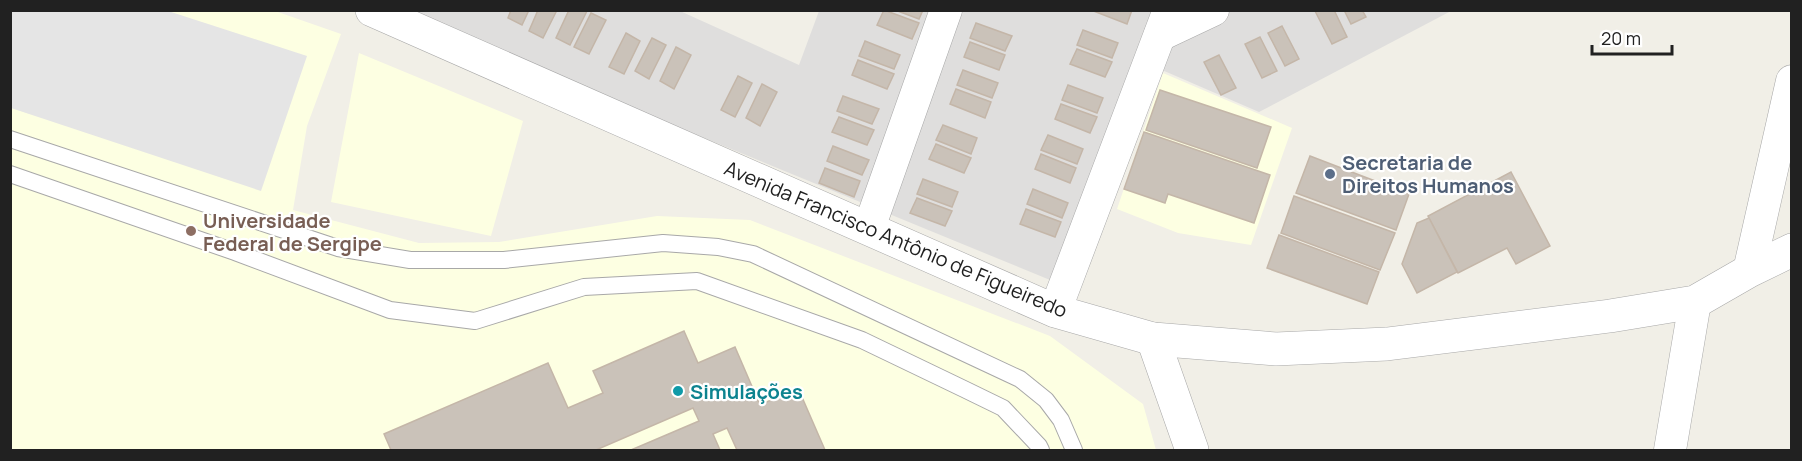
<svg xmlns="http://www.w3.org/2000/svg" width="1802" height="461" font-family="Manrope,sans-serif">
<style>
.residential{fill:#dfdedd}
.education{fill:#fdffe2}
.parking{fill:#e5e5e5}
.building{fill:#cac2b9;stroke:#c4b6a8;stroke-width:1.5}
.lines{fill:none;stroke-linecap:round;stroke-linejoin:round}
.service-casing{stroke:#a8a8a8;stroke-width:18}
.minor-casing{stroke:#a8a8a8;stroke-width:33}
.tertiary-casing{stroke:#a8a8a8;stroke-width:34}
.service{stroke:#fff;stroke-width:16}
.minor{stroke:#fff;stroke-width:32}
.tertiary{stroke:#fff;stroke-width:33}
.service-dot{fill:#5c6f8a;stroke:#fff;stroke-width:2}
.education-dot{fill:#8d6e63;stroke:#fff;stroke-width:2}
.culture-dot{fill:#0f9aa8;stroke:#fff;stroke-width:2}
.labels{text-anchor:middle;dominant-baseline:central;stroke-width:4.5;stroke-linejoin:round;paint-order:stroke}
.service-label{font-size:20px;font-weight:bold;fill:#4e5e75;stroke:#fff;text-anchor:start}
.education-label{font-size:20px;font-weight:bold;fill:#785e54;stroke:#fff;text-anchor:start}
.street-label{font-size:20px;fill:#212121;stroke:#fff}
.culture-label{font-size:20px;font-weight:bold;fill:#0d838f;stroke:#fff;text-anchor:start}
</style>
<rect width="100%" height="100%" fill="#f1efe7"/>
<!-- residential -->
<polygon class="residential" points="406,11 680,11 799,65 819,11 1451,11 1259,112 1162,70 1072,289 619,103"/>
<!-- education -->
<g class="education">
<polygon points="10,11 275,11 341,34 307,126 293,210 419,243 499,242 657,216 750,220 1050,336 1143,404 1156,450 11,450"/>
<polygon points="359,53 523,121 491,236 331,202"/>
<polygon points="1163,73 1292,128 1251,245 1178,233 1117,209"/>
</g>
<!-- parking -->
<polygon class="parking" points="11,10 168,11 307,56 261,191 11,108"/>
<!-- building -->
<g class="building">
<polygon points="511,10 529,10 522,25 508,18"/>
<polygon points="538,10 557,10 543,38 529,31"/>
<polygon points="569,10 587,11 570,45 556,38"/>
<polygon points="884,10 919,23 912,39 877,25"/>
<polygon points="895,10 923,10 919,19"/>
<polygon points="1091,10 1132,10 1127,24"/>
<polygon points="1334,10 1347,37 1332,44 1315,11"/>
<polygon points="1344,10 1362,10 1366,17 1351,24"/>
<polygon points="591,13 606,20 589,54 574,47"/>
<polygon points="976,23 1012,36 1005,51 970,38"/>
<polygon points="1282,26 1299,59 1285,66 1268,33"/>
<polygon points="1083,30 1118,43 1112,58 1077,45"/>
<polygon points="626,33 640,41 624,74 609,67"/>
<polygon points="1260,37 1277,71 1262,78 1245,44"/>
<polygon points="652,38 666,45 649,79 635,71"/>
<polygon points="865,41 900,55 894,69 859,56"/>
<polygon points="970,42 1005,55 999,70 964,57"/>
<polygon points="676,47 691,55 674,89 660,81"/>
<polygon points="1077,49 1112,62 1105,77 1070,64"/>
<polygon points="1219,55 1236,88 1221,95 1204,62"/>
<polygon points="858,60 894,74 887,89 852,75"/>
<polygon points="963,70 998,83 992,98 957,85"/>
<polygon points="738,76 752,83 735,117 721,110"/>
<polygon points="762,84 777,92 760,126 746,118"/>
<polygon points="1068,85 1103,98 1097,113 1062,100"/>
<polygon points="956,89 991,102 985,118 950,104"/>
<polygon points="1160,90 1271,127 1257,168 1146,130"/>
<polygon points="843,96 879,109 872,124 837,111"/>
<polygon points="1061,104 1097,117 1090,133 1055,119"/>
<polygon points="839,117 874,130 867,145 832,132"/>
<polygon points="943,125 977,138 971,154 936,140"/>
<polygon points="1144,132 1270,175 1254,223 1168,194 1165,203 1124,189"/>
<polygon points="1048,135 1083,149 1077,164 1041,150"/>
<polygon points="936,144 971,158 964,173 929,159"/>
<polygon points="833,146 869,160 862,175 827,161"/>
<polygon points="1041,154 1076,168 1070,183 1035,169"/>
<polygon points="1310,156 1409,194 1396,230 1296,193"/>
<polygon points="825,168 860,181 854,197 819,183"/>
<polygon points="1511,172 1550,246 1516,264 1507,248 1458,273 1428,216"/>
<polygon points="923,179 958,192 952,207 917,194"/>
<polygon points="1033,189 1068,203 1062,218 1027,204"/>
<polygon points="1294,196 1395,233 1380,270 1281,233"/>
<polygon points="917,198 952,211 945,226 910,213"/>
<polygon points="1026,209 1061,222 1055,237 1020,224"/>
<polygon points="1429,218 1457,272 1417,293 1402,264 1417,223"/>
<polygon points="1279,235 1379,272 1367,304 1267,268"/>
<polygon points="684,331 698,363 735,347 760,405 798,388 825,450 737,450 727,428 713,434 720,450 631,450 699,421 693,408 596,450 391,450 384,434 548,363 568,408 603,393 593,371"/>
</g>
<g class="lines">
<defs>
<g id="service">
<polyline points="10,139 338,248 410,260 504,260 663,243 718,247 753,254 1020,379 1046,400 1061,420 1074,450"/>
<polyline points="10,174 235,252 390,310 475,321 584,287 697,281 862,340 964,389 1003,408 1039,446 1041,450"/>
</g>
<g id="minor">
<polyline points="1160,35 1213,10"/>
<polyline points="869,228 946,10"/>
<polyline points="1749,271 1792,81"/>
<polyline points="1055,311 1169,10"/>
<polyline points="1670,450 1695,302"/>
</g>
<g id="tertiary">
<polyline points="372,10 1055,311 1153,339 1276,349 1387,344 1610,316 1695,302 1749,271 1792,250"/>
<polyline points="1153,339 1192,450"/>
</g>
</defs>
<!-- service casing -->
<use href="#service" class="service-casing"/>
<!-- minor casing -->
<use href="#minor" class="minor-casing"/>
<!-- tertiary casing -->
<use href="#tertiary" class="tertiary-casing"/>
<!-- service -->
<use href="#service" class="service"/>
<!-- minor -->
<use href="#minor" class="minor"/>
<!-- tertiary -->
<use href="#tertiary" class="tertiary"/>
</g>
<!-- markers -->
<circle class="service-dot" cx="1330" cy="174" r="6"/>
<circle class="education-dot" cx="191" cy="231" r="6"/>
<circle class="culture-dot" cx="678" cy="391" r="6"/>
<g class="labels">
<!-- service labels -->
<g class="service-label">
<text x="1342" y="162">Secretaria de<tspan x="1342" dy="23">Direitos Humanos</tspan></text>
</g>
<!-- education labels -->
<g class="education-label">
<text x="203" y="220">Universidade<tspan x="203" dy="23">Federal de Sergipe</tspan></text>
</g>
<!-- street labels -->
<g class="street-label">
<text transform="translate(896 239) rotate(23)">Avenida Francisco Antônio de Figueiredo</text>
</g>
<!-- culture labels -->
<g class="culture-label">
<text x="690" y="391">Simulações</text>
</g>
</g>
<!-- border -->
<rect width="1802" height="461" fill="none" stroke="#212121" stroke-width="24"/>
<!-- scale -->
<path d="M1592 45v9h80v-9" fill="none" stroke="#212121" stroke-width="3"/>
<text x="1601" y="45" font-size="18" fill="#212121" stroke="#ffffff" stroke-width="4.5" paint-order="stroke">20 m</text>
</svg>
